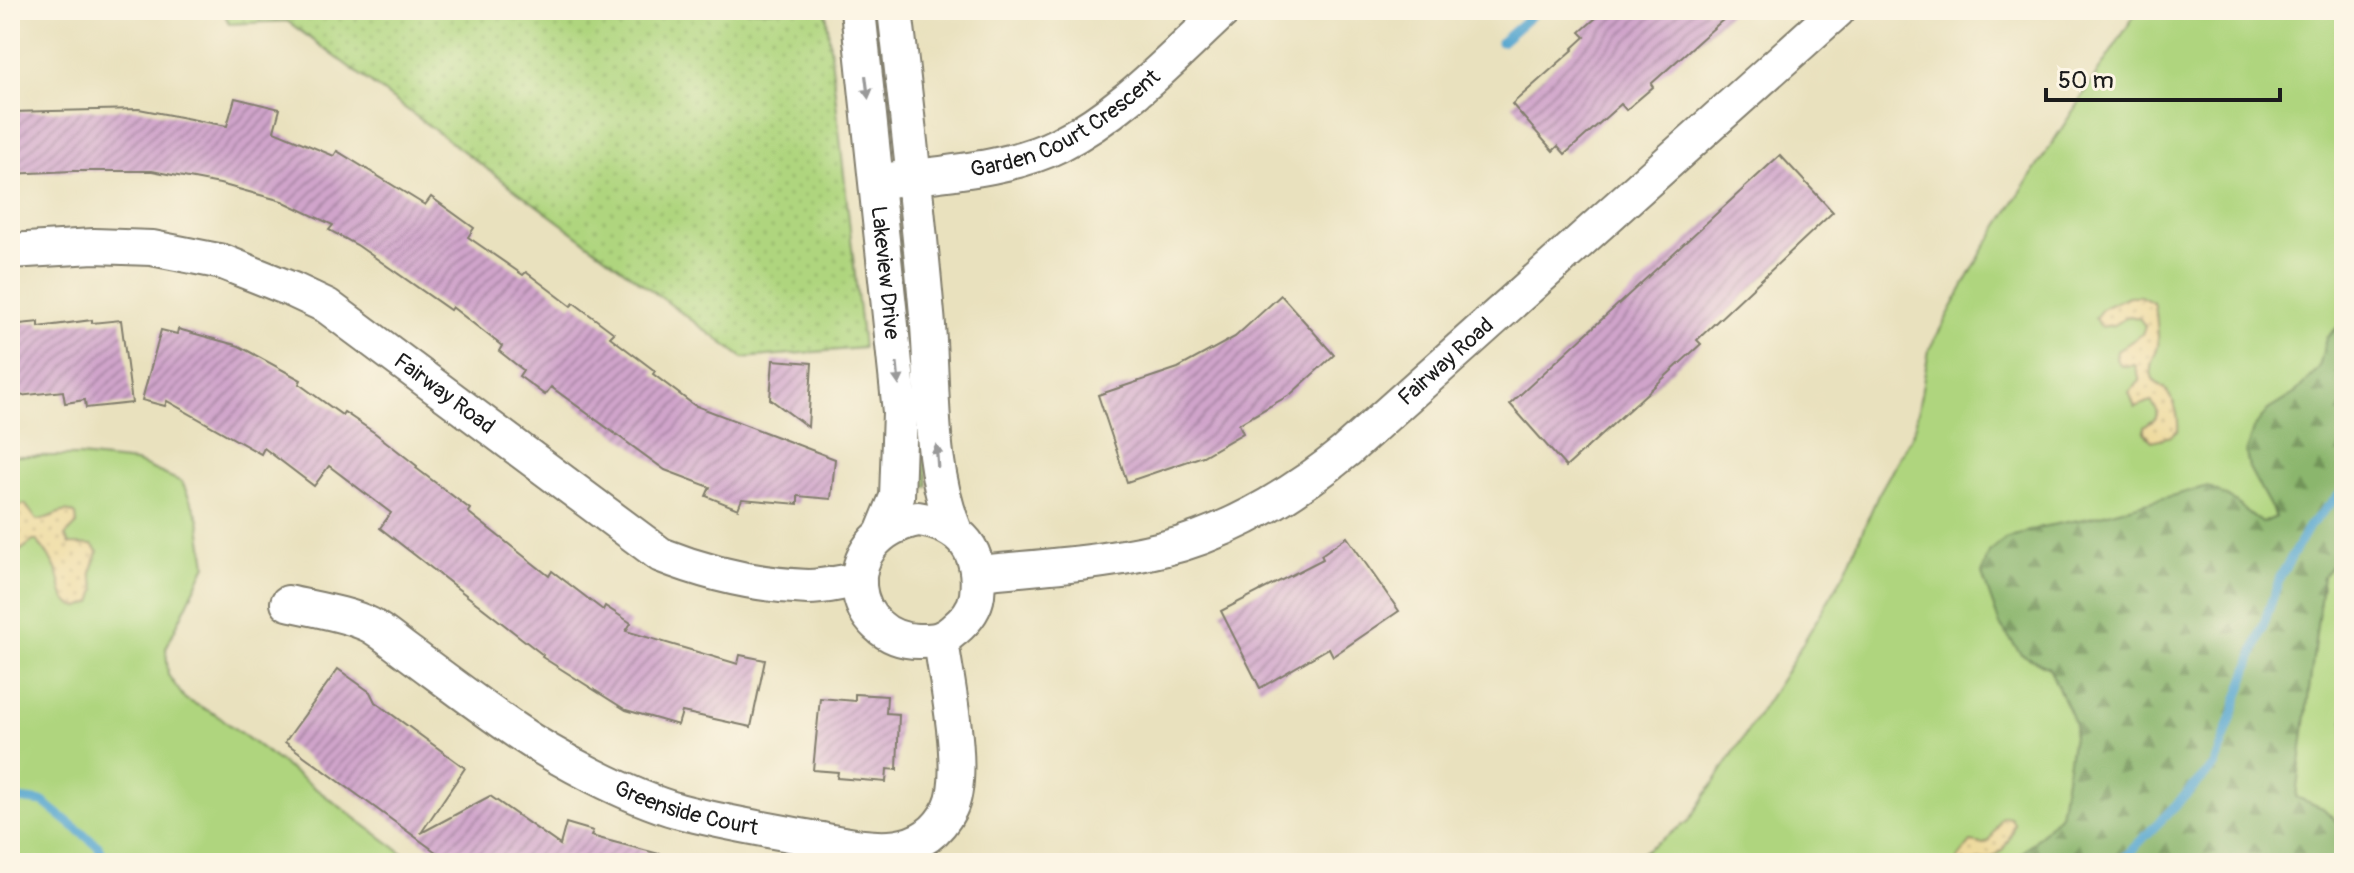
<svg xmlns="http://www.w3.org/2000/svg" width="2354" height="873" font-family="Pangolin,sans-serif">
<style>
.grass{fill:#afd57e;stroke:#66784d;stroke-width:2}
.forest{fill:url(#forest-firs);stroke:#546944;stroke-width:2}
.sand{fill:url(#sand-dots);stroke:#857b5d;stroke-width:2}
.park{fill:url(#park-dots);stroke:#66784d;stroke-width:2}
.lines{fill:none;stroke-linecap:round;stroke-linejoin:round}
.stream{stroke:#54a6cf;stroke-width:9}
.building{fill:url(#building-hatch)}
.minor-casing{stroke:#827e6d;stroke-width:38}
.minor{stroke:#fff;stroke-width:34}
.oneway{fill:#999}
.labels{text-anchor:middle;dominant-baseline:central;stroke-width:6;stroke-linejoin:round;paint-order:stroke}
.street-label{font-size:22px;fill:#1c1c1c;stroke:#fcf5e5}
</style>
<defs>
<pattern id="forest-firs" width="22" height="20" patternUnits="userSpaceOnUse" patternTransform="scale(2)"><rect width="22" height="20" fill="#8bb66d"/><path d="M5 1l3.5 6h-7zM16 11l3.5 6h-7z" fill="#719359"/></pattern>
<pattern id="sand-dots" width="8" height="8" patternUnits="userSpaceOnUse" patternTransform="scale(2)"><rect width="8" height="8" fill="#eeda9e"/><path d="M2 2h.1M6 6h.1" fill="none" stroke="#ccba88" stroke-width="1.8" stroke-linecap="round"/></pattern>
<pattern id="park-dots" width="8" height="8" patternUnits="userSpaceOnUse" patternTransform="scale(2)"><rect width="8" height="8" fill="#afd57e"/><path d="M2 2h.1M6 6h.1" fill="none" stroke="#96b66c" stroke-width="1.8" stroke-linecap="round"/></pattern>
<pattern id="building-hatch" width="6" height="6" patternUnits="userSpaceOnUse" patternTransform="scale(2)"><rect width="6" height="6" fill="#d0a4cb"/><path d="M-1 1l2-2M0 6l6-6M5 7l2-2" fill="none" stroke="#a885a4"/></pattern>
</defs>
<rect width="100%" height="100%" fill="#fcf5e5"/>
<filter id="ink" filterUnits="userSpaceOnUse"><feTurbulence type="fractalNoise" baseFrequency=".0125" numOctaves="2"/><feDisplacementMap in="SourceGraphic" scale="16" xChannelSelector="R" yChannelSelector="G"/><feConvolveMatrix kernelMatrix="1 2 1 2 8 2 1 2 1" color-interpolation-filters="sRGB"/></filter>
<filter id="wash" filterUnits="userSpaceOnUse"><feTurbulence type="fractalNoise" baseFrequency=".006" numOctaves="4" result="noise"/><feDisplacementMap in="SourceGraphic" scale="32" xChannelSelector="R" yChannelSelector="G"/><feGaussianBlur stdDeviation="1.8" result="paint"/><feColorMatrix in="noise" values="0 0 0 0 0 0 0 0 0 0 0 0 0 0 0 0 0 1.4 0 .05"/><feComposite in="paint" operator="in"/></filter>
<g filter="url(#wash)">
<rect width="100%" height="100%" fill="#e9e1be"/>
<!-- grass -->
<g class="grass">
<polygon points="2138,10 2344,10 2344,863 1627,863 1689,821 1782,678 1844,574 1878,495 1914,432 1929,350 1982,252"/>
<polygon points="903,230 928,487 911,486 899,242"/>
<polygon points="10,456 80,456 136,462 182,482 199,519 206,565 166,648 168,675 185,699 215,714 416,863 10,863"/>
</g>
<!-- forest -->
<polygon class="forest" points="2344,321 2344,549 2323,577 2296,797 2323,808 2344,829 2344,863 2011,863 2034,842 2060,814 2075,724 2049,668 2021,654 2000,625 1982,574 1989,552 2005,539 2041,527 2089,518 2208,486 2230,498 2262,523 2276,517 2249,468 2246,452 2253,429 2268,410 2294,394 2319,368 2326,338"/>
<!-- sand -->
<g class="sand">
<path d="M2129,296H2140L2154,303C2156,307 2159,342 2158,346C2155,356 2148,365 2152,376C2154,384 2160,384 2165,389C2175,398 2179,418 2178,430L2171,436L2152,441L2144,433V427L2155,419L2158,412L2151,401L2135,407L2129,392L2140,381L2135,365L2121,366L2116,359L2117,351L2142,334L2145,326L2139,318L2129,316L2114,325L2100,327L2095,318L2103,308Z"/>
<path d="M25,504L37,520C52,520 62,505 76,515L77,524L65,536L70,544L92,545L98,552L91,573L96,590L92,602L80,607C60,605 63,589 58,574C54,563 44,549 37,541H33L20,551L10,549V510Z"/>
<path d="M2003,816L2010,817L2014,823C2007,857 1989,863 1957,863L1959,857L1971,842L1984,844L1990,841L2000,819Z"/>
</g>
<!-- park -->
<polygon class="park" points="223,10 826,10 863,348 743,358 287,21 229,24"/>
<g class="lines">
<!-- stream -->
<g class="stream">
<polyline points="1501,42 1538,10"/>
<polyline points="10,798 43,802 98,846 108,863"/>
<polyline points="2119,863 2215,765 2280,577 2310,525 2344,490"/>
</g>
</g>
<g id="blocks">
<!-- building -->
<g class="building">
<polygon points="1605,10 1734,10 1651,84 1653,87 1626,110 1621,104 1565,154 1558,146 1553,151 1512,104 1573,50 1572,49 1585,37 1580,32"/>
<polygon points="235,98 280,109 274,131 334,156 337,151 425,205 431,197 474,228 468,237 523,275 526,272 571,306 574,303 614,333 610,337 655,371 653,374 694,405 835,459 831,499 798,496 798,504 742,499 738,509 706,496 710,487 665,470 551,387 545,395 519,376 523,370 499,351 502,346 452,307 450,310 357,245 329,230 333,225 282,201 220,184 152,171 72,171 10,174 10,112 139,109 227,126"/>
<polygon points="1780,155 1833,212 1697,340 1701,344 1566,467 1510,404"/>
<polygon points="1281,295 1334,355 1291,394 1239,424 1243,433 1203,456 1127,482 1098,395 1178,368 1235,337"/>
<polygon points="92,320 92,323 121,320 132,403 86,408 85,400 65,403 63,391 10,397 10,325 39,322 39,327"/>
<polygon points="178,329 239,346 301,380 299,384 342,415 344,412 375,433 417,466 416,468 470,509 468,512 549,576 552,571 603,610 605,606 631,623 626,631 738,664 740,655 765,660 751,727 682,712 678,725 626,710 542,657 543,655 380,528 391,513 329,466 314,486 264,448 261,454 167,401 165,406 142,400 161,330 177,334"/>
<polygon points="773,360 812,363 808,427 770,399"/>
<polygon points="1347,537 1399,611 1333,656 1329,648 1260,688 1221,611 1323,559 1321,555"/>
<polygon points="338,669 370,692 375,702 465,768 421,833 490,796 560,845 566,823 593,831 591,836 663,855 662,863 451,863 285,742"/>
<polygon points="855,694 887,696 886,713 899,714 897,770 887,769 886,782 837,778 838,772 813,770 820,698 855,701"/>
</g>
</g>
</g>
<g filter="url(#ink)">
<use href="#blocks" fill-opacity="0" stroke="#827e6d" stroke-width="2"/>
<g class="lines">
<defs>
<g id="minor">
<path id="s1" d="M858,10L900,412L897,497L883,531"/>
<path d="M895,10C907,111 918,213 927,314C934,385 927,464 955,531"/>
<path id="s2" d="M890,180C943,173 1011,169 1058,145C1122,113 1172,58 1224,10"/>
<path id="s3" d="M10,251L94,246L152,248L223,262L293,290L327,306L661,555C709,574 757,585 808,587C824,587 842,582 858,580"/>
<path d="M918,519C962,525 982,551 977,595C975,610 965,621 954,630C943,640 935,641 921,641C848,643 830,536 918,519Z"/>
<path id="s4" d="M980,573C1046,566 1116,563 1181,544C1240,526 1299,490 1346,451L1838,10"/>
<path id="s5" d="M288,603C313,609 348,614 370,625C383,632 396,644 409,653C443,678 477,704 512,728C555,758 629,797 679,811C724,823 770,830 816,839C865,848 922,864 950,808C967,773 946,680 941,640"/>
</g>
</defs>
<!-- minor casing -->
<use href="#minor" class="minor-casing"/>
<!-- minor -->
<use href="#minor" class="minor"/>
</g>
<!-- one-way arrows -->
<defs><path id="oneway-solid" d="M-6-.8H1V-3.2L6.5 0L1 3.2V.8H-6Z" transform="scale(2)"/></defs>
<g class="oneway">
<use href="#oneway-solid" transform="translate(867 87) rotate(83)"/>
<use href="#oneway-solid" transform="translate(898 374) rotate(85)"/>
<use href="#oneway-solid" transform="translate(937 456) rotate(-94)"/>
</g>
</g>
<g class="labels">
<!-- street labels -->
<g class="street-label">
<text stroke="none"><textPath href="#s2" startOffset="188">Garden Court Crescent</textPath></text>
<text stroke="none"><textPath href="#s1" startOffset="264">Lakeview Drive</textPath></text>
<text stroke="none"><textPath href="#s4" startOffset="528">Fairway Road</textPath></text>
<text stroke="none"><textPath href="#s3" startOffset="474">Fairway Road</textPath></text>
<text stroke="none"><textPath href="#s5" startOffset="454">Greenside Court</textPath></text>
</g>
</g>
<!-- margin -->
<rect width="2354" height="873" fill="none" stroke="#fcf5e5" stroke-width="40"/>
<!-- scale -->
<path d="M2046 88v12h234v-12" fill="none" stroke="#1c1c1c" stroke-width="4"/>
<text x="2058" y="88" font-size="24" fill="#1c1c1c" stroke="#fcf5e5" stroke-width="6" paint-order="stroke">50 m</text>
</svg>
